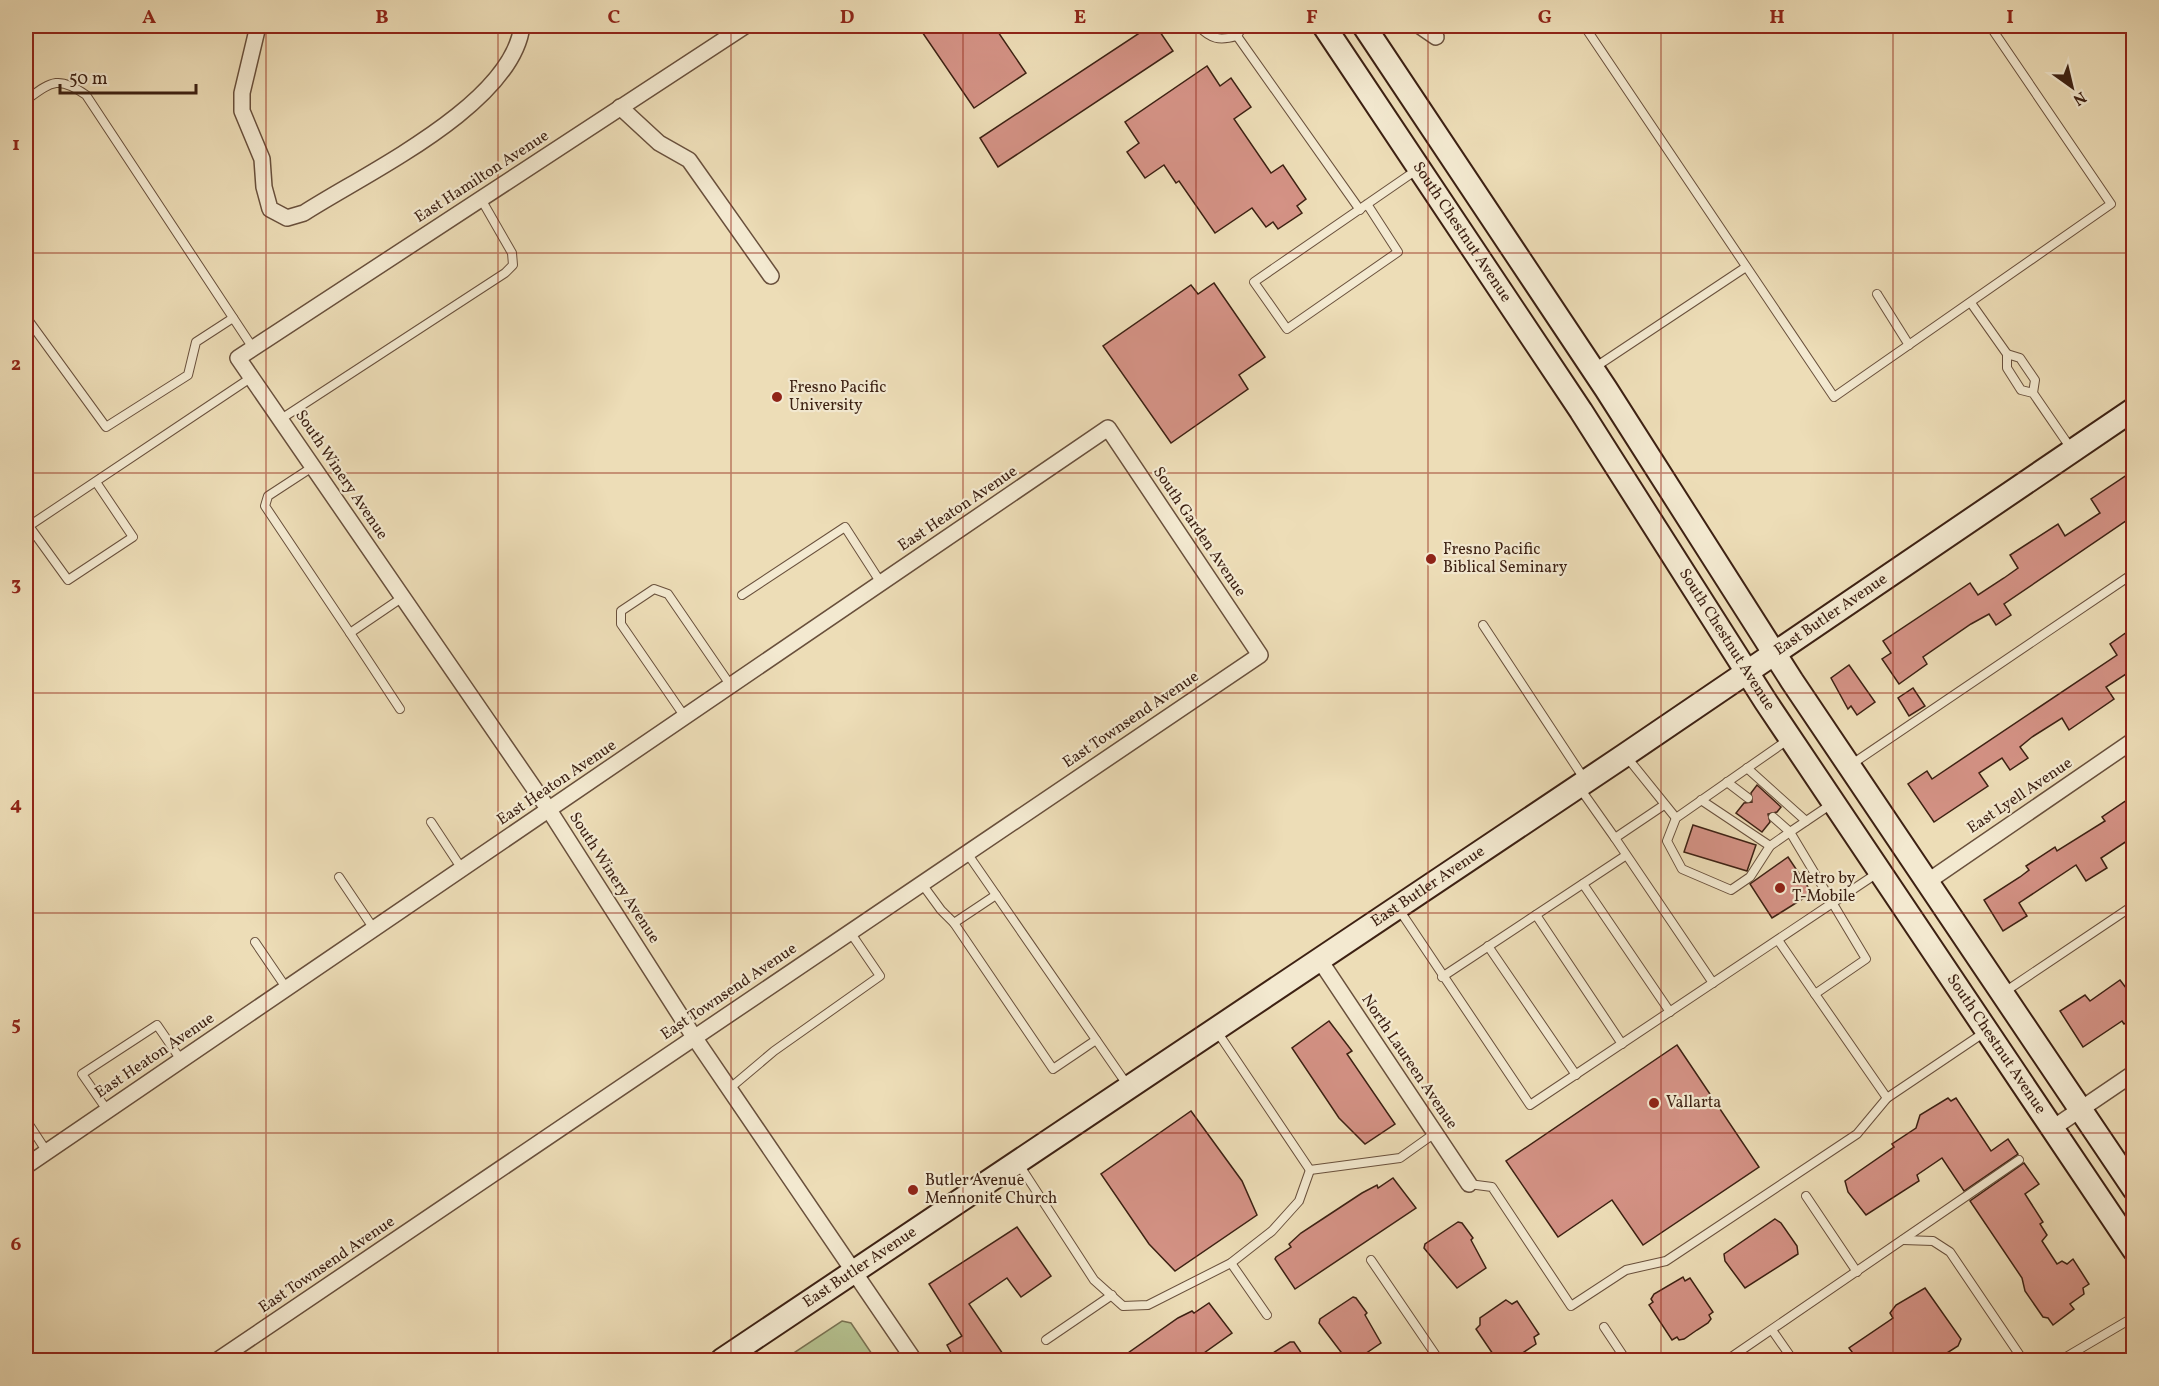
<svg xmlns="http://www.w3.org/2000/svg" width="2159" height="1386" font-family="Vollkorn,serif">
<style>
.green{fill:#b5c290;stroke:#797252;stroke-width:1.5}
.building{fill:#d49285;stroke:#3d2113;stroke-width:1.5}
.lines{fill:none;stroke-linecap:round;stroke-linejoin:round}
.lane-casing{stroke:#69503c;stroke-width:10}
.street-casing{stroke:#69503c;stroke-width:18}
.secondary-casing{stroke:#3d2113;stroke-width:26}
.lane{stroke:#f3e9d0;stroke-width:8}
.street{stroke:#f3e9d0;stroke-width:15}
.secondary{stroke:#f3e9d0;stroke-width:22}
.grid{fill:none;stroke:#8f2418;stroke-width:1.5;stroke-opacity:0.55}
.poi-dot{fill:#8f2418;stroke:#f3e9d0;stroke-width:2}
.labels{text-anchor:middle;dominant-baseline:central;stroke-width:4.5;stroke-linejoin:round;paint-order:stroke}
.street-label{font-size:16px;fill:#3d2113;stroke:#f3e9d0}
.poi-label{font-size:16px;fill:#3d2113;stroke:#f3e9d0;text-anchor:start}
.neatline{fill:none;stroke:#8f2418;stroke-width:2}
.grid-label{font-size:20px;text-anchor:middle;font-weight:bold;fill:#8f2418}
</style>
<rect width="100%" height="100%" fill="#edddb7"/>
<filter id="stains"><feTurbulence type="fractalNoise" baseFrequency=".00333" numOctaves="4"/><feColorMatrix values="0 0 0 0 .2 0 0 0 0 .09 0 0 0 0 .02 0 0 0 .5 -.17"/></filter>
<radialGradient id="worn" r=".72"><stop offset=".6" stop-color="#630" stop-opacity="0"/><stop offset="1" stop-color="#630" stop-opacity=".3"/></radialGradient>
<!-- green -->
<polygon class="green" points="842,1321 851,1323 876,1360 783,1360"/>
<!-- building -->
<g class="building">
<polygon points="918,26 994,26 1026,73 974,108"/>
<polygon points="1150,26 1156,26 1173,51 998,167 980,138"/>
<polygon points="1207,66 1220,86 1231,78 1251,107 1234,119 1271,173 1283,165 1306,199 1297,206 1302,213 1278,229 1273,222 1266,227 1252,208 1215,233 1179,181 1176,183 1164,165 1145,178 1127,152 1139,143 1125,122"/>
<polygon points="1214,283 1265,357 1239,375 1248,389 1171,443 1103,346 1191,285 1198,294"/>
<polygon points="2133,471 2133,516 2004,604 2011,615 1996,625 1989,614 1971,624 1923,657 1927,664 1899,684 1882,659 1891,653 1883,641 1970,583 1978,595 2004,578 2018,568 2010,555 2058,524 2065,536 2100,513 2091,499"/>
<polygon points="2127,632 2133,641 2133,678 2129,672 2106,687 2114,699 2069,730 2062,718 2032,737 2020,747 2028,758 2010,770 2002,758 1979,773 1988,786 1934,822 1908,784 1927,771 1932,779 2117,655 2110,644"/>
<polygon points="1849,665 1875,702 1857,715 1851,706 1848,709 1831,678"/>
<polygon points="1913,688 1925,706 1909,716 1898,698"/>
<polygon points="1757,785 1781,807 1777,812 1768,814 1770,822 1762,832 1736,813 1744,803 1752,802 1751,793"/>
<polygon points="2133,796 2133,837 2101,858 2107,868 2086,881 2076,865 2019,903 2027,916 2003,931 1984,900 2020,877 2029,870 2026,866 2055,847 2057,851 2105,821 2102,817"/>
<polygon points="1693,825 1756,845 1747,871 1684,852"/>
<polygon points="1788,857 1812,893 1772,918 1750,884"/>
<polygon points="2120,980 2126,988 2133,982 2133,1018 2124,1024 2122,1021 2083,1047 2060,1011 2085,995 2090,1001"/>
<polygon points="1329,1021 1352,1051 1347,1054 1395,1124 1365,1144 1339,1118 1292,1048"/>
<polygon points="1677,1045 1759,1167 1643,1245 1612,1200 1558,1237 1506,1161"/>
<polygon points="1948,1098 1951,1101 1956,1098 1991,1151 2008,1139 2018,1154 1964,1191 1942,1158 1917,1175 1919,1181 1866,1215 1848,1192 1845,1181 1894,1147 1892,1144 1916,1128 1920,1115"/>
<polygon points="1191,1111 1242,1181 1257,1215 1175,1271 1149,1244 1101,1174"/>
<polygon points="2024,1163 2039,1184 2025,1194 2043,1222 2040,1224 2047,1235 2042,1241 2057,1264 2062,1261 2067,1264 2073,1259 2089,1284 2083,1288 2084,1294 2070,1304 2074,1309 2053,1325 2048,1318 2043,1317 2025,1291 2022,1278 1970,1201"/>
<polygon points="1393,1178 1416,1208 1295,1289 1275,1259 1276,1257 1291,1247 1289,1244 1301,1233 1324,1218 1362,1193 1377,1185 1378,1188"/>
<polygon points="1775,1219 1781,1223 1797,1246 1798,1254 1745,1288 1725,1261 1724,1254"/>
<polygon points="1458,1222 1462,1223 1473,1238 1471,1240 1486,1268 1457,1288 1424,1248 1425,1244"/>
<polygon points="1017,1227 1051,1276 1021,1297 1007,1278 969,1304 1007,1360 955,1360 947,1345 962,1336 929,1284"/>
<polygon points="1683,1277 1685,1281 1690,1278 1713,1312 1709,1315 1711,1319 1708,1323 1697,1330 1684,1339 1679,1340 1677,1337 1672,1340 1649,1305 1653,1302 1651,1299 1654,1294"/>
<polygon points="1925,1288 1961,1339 1958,1346 1936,1360 1858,1360 1849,1348 1893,1318 1890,1313 1896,1305"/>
<polygon points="1353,1297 1356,1298 1367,1313 1365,1315 1381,1343 1356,1360 1347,1360 1319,1323 1320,1319"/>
<polygon points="1506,1300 1512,1304 1517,1301 1539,1334 1534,1337 1536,1344 1512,1360 1497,1360 1476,1329 1480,1325 1480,1318"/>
<polygon points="1209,1303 1232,1333 1194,1360 1118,1360 1178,1318 1192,1311 1194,1313"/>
<polygon points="1290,1342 1294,1342 1306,1360 1262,1360"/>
</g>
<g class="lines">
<defs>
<g id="lane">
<path d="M1198,26C1211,39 1219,41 1237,36L1243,26"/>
<polyline points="1593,26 1587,30 1834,397 2111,204 1990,26"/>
<polyline points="1695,26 1696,27"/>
<polyline points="1237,36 1360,210"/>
<path d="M26,100C51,82 58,75 86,95L253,348"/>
<polyline points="1367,204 1398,252 1287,329 1254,282 1418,169"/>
<polyline points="1877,294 1909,345"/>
<polyline points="1971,303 2007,354"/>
<polyline points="26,317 106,427 188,375 196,342 233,318"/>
<polyline points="1594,368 1746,267"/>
<polyline points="2033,393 2035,380 2020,358 2007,354 2007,368 2021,390 2033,393 2072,450"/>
<polyline points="281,419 505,273 513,265 512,253 481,199"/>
<polyline points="314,466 268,496 265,506 350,633 403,597"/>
<polyline points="29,526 68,580 133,537 96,482"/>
<polyline points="26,528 252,377"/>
<polyline points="742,595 845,527 881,583"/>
<polyline points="1483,625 1585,780"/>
<polyline points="350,633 400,709"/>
<polyline points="685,717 621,624 621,611 654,589 668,594 731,686"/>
<polyline points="1626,756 1676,818"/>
<polyline points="1852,764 2134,573"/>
<polyline points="1747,768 1806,821"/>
<polyline points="1727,782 1748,798"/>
<polyline points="1579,787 1615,838 1664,805"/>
<polyline points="1701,800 1770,846"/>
<polyline points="1833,803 1790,832 1866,959 1815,994 1887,1098 1985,1032"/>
<polyline points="1773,817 1790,832 1770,846 1750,877 1731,890 1682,869 1667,841 1676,818 1789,739"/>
<polyline points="431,822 462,869"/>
<polyline points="1615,838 1713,983"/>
<polyline points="967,853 1128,1086"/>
<polyline points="339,877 374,929"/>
<polyline points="922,884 941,910 954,923 1053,1069 1096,1040"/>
<polyline points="1583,884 1670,1012"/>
<polyline points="1398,908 1530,1105 1879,872"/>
<polyline points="1536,915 1622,1044"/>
<polyline points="954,923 996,895"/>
<polyline points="1778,940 1815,994"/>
<polyline points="255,942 287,989"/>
<polyline points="1488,946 1576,1075"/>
<polyline points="1442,977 1625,856"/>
<polyline points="2003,993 2134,905"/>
<polyline points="1216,1030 1310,1170 1400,1158 1435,1133"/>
<polyline points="729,1089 774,1051 880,976 850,932"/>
<polyline points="107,1110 82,1074 157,1025 181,1060"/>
<polyline points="26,1120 47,1152"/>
<polyline points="1018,1163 1094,1280 1123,1306 1148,1305 1231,1263 1272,1231 1299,1201 1310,1170"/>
<polyline points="1469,1184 1492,1187 1571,1306 1626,1270 1666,1261 1857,1134 1887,1098"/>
<polyline points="1806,1196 1857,1272"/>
<polyline points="1903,1240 1933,1241 1950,1252 2023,1360"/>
<polyline points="1371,1260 1439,1360"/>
<polyline points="1231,1263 1267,1315"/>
<polyline points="1604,1327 1626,1360"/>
<polyline points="1772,1330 1793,1360"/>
<polyline points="1046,1340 1112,1295"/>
<polyline points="1727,1360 2019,1160"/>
<polyline points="2061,1360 2134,1317"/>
</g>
<g id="street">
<path d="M258,26L242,93V111L262,159L264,187L270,209L287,218L304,213C366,173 512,105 522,26"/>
<polyline points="745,26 238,358 549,810 694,1037 914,1360"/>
<polyline points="1420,26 1436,37"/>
<polyline points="620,107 659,143 689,160 771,276"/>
<polyline points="1927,882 2134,740"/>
<polyline points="1319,959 1469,1184"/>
<polyline points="2053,1128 2134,1073"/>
<polyline points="26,1166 1108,428 1260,655 218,1360"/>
</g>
<g id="secondary">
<path id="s1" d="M1324,26L1581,411L1766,702L2134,1250"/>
<polyline points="1364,26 1606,389 1792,681 2134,1189"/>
<path id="s2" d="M722,1360L1625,755L2134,409"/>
</g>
</defs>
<!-- lane casing -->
<use href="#lane" class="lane-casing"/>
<!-- street casing -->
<use href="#street" class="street-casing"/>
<!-- secondary casing -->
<use href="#secondary" class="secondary-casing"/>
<!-- lane -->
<use href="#lane" class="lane"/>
<!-- street -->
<use href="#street" class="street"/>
<!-- secondary -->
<use href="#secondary" class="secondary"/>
</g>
<!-- grid -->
<path class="grid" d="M266,26V1360M498,26V1360M731,26V1360M963,26V1360M1196,26V1360M1428,26V1360M1661,26V1360M1893,26V1360M26,253H2134M26,473H2134M26,693H2134M26,913H2134M26,1133H2134"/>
<!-- markers -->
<g class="poi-dot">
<circle cx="777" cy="397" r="6"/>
<circle cx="1431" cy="559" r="6"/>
<circle cx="1780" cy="888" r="6"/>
<circle cx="1654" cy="1103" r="6"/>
<circle cx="913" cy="1190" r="6"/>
</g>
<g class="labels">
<!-- street labels -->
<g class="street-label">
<text transform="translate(482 177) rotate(-33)">East Hamilton Avenue</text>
<text stroke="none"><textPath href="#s1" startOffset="248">South Chestnut Avenue</textPath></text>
<text transform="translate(341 475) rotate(56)">South Winery Avenue</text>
<text transform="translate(958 509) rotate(-34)">East Heaton Avenue</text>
<text transform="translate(1199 532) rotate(56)">South Garden Avenue</text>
<text stroke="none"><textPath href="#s2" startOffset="1336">East Butler Avenue</textPath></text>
<text stroke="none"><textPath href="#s1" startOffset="734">South Chestnut Avenue</textPath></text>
<text transform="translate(1131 720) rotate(-34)">East Townsend Avenue</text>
<text transform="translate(557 783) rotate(-34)">East Heaton Avenue</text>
<text transform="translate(2020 796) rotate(-34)">East Lyell Avenue</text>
<text transform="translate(614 878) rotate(57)">South Winery Avenue</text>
<text stroke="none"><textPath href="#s2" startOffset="850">East Butler Avenue</textPath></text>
<text transform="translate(729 992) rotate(-34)">East Townsend Avenue</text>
<text stroke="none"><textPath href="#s1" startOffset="1220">South Chestnut Avenue</textPath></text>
<text transform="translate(155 1056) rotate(-34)">East Heaton Avenue</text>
<text transform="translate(1409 1062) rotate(56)">North Laureen Avenue</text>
<text transform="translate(327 1265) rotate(-34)">East Townsend Avenue</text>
<text stroke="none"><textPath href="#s2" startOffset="166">East Butler Avenue</textPath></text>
</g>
<!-- poi labels -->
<g class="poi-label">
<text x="789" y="388">Fresno Pacific<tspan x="789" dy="18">University</tspan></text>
<text x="1443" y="550">Fresno Pacific<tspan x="1443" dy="18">Biblical Seminary</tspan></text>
<text x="1792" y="879">Metro by<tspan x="1792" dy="18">T-Mobile</tspan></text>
<text x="1666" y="1103">Vallarta</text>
<text x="925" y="1181">Butler Avenue<tspan x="925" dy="18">Mennonite Church</tspan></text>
</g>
</g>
<!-- margin -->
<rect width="2159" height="1386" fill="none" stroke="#edddb7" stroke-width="66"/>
<!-- north arrow -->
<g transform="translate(2072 87) rotate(146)" stroke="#f3e9d0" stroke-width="4.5" paint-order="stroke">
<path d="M0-4.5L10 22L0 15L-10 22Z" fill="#3d2113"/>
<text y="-9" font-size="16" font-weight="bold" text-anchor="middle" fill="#3d2113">N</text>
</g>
<!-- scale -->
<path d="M60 84v9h136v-9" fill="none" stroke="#3d2113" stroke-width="3"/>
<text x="69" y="84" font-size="18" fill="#3d2113" stroke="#f3e9d0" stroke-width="4.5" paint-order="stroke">50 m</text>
<rect x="33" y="33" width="2093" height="1320" class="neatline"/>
<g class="grid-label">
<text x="149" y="23">A</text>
<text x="382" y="23">B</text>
<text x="614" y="23">C</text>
<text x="847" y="23">D</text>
<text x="1080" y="23">E</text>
<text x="1312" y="23">F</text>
<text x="1545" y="23">G</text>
<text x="1777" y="23">H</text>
<text x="2010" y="23">I</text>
<text x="16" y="150">1</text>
<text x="16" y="370">2</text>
<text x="16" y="590">3</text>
<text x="16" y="810">4</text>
<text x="16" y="1030">5</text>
<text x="16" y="1250">6</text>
</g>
<rect width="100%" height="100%" filter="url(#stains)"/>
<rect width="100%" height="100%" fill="url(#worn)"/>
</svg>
